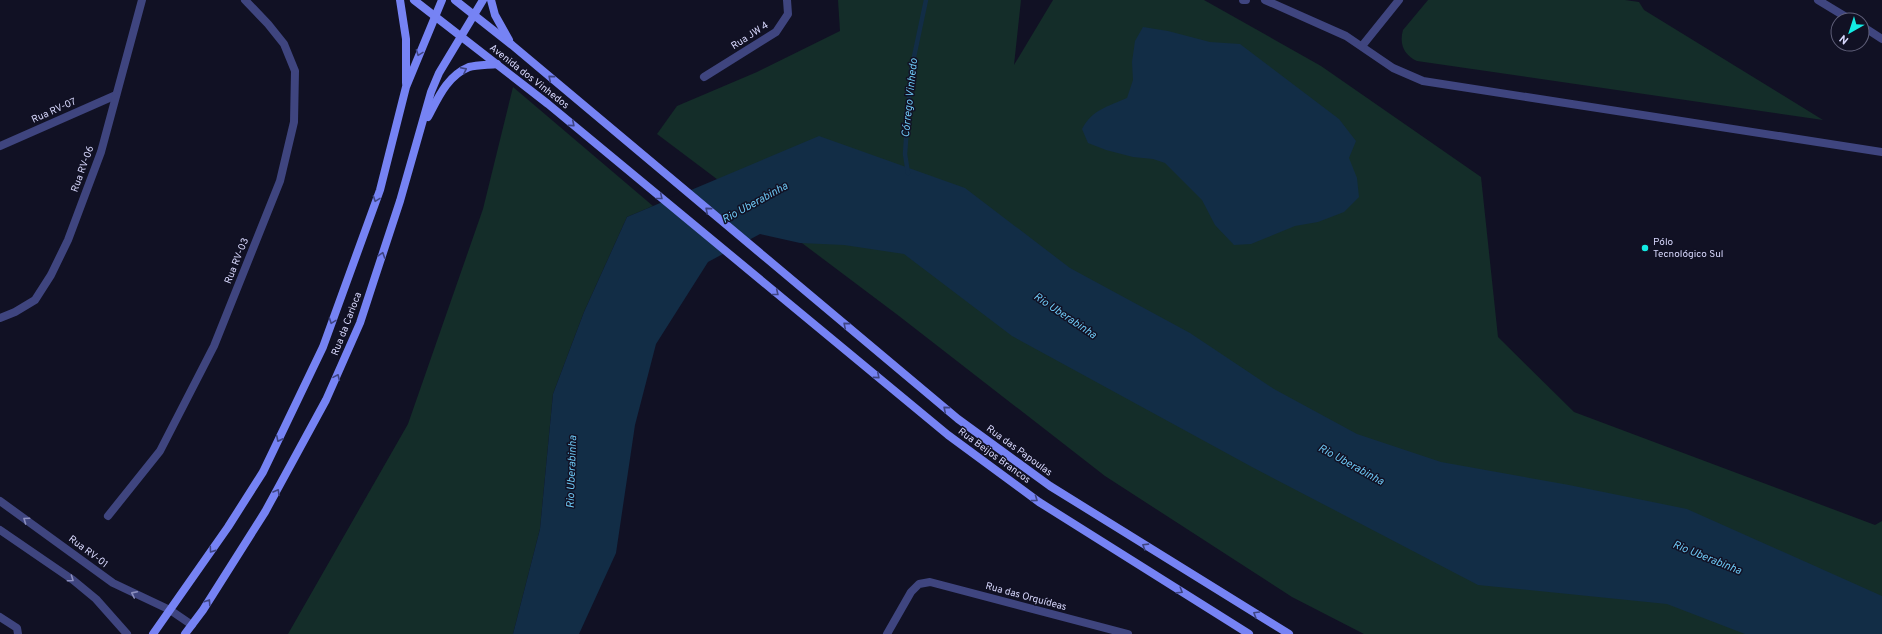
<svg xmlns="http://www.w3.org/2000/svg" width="1882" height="634" font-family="Overpass,sans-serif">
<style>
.green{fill:#142d29}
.water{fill:#122d46}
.pier{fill:#111124}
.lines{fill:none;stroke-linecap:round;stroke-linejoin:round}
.stream{stroke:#122d46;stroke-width:4.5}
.street{stroke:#3f457f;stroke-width:8}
.secondary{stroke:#7683f4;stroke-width:8}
.oneway{stroke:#3e4482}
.oneway2{stroke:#8b8ebe}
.poi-dot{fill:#13ebe4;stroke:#111124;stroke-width:1.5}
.labels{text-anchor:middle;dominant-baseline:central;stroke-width:3;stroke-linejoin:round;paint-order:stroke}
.street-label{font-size:10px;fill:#d7d7fc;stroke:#111124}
.poi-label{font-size:10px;fill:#d7d7fc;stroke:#111124;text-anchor:start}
.water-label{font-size:11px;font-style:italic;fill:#6dc7f3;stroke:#111124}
</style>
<rect width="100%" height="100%" fill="#111124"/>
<!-- green -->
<g class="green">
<polygon points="838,0 1021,0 1014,65 1053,0 1204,0 1321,66 1481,177 1498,337 1574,412 1875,525 1882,521 1882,634 1364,634 1292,597 1105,476 899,316 657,134 677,106 757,72 840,31"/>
<path d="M1428,0H1625L1639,2L1644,10L1823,120L1417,61C1404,55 1399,44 1403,30Z"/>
<polygon points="513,87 653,206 627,217 584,312 553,394 540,529 513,634 288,634 408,424 483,209"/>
</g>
<!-- water -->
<g class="water">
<path d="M1143,27L1168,31L1210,42L1240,44L1339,119L1356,141L1349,158L1357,178L1359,197L1344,212L1318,222L1295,226L1251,244L1234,245L1215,225L1202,200L1165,163L1153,159L1133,157L1106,150L1088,143L1082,129C1093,109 1107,107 1127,98L1133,80L1132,62L1135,41Z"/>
<polygon points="819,136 965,188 1070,268 1190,333 1274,389 1357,434 1441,462 1569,485 1687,509 1882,596 1882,634 1745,634 1667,604 1478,585 1252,467 1012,336 904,254 844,245 800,243 760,234 708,262 656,344 635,425 616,553 579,634 513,634 540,529 553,394 584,312 627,217"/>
</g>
<!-- pier -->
<polygon class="pier" points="688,189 750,242 726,255 661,201"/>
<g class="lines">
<!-- stream -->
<polyline class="stream" points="908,173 905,154 911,71 926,0"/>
<!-- street -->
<g class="street">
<polyline points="1243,0 1246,0"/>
<polyline points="1265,0 1346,36 1393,68 1423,81 1882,152"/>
<polyline points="1818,0 1851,20"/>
<polyline points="1862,26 1882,39"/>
<polyline points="1362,46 1399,0"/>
<polyline points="704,77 776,32 788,14 787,0"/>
<polyline points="0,146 116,95"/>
<polyline points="0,318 15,312 35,300 51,275 68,240 101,152 142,0"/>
<polyline points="0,501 113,583 170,610 192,625"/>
<polyline points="108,516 160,451 214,346 280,181 294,122 295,71 284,44 268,24 245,0"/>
<polyline points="0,530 73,580 96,599 127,634"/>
<polyline points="0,617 17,628 18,634"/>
<polyline points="887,634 911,592 919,584 930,582 1128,634"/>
</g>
<!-- secondary -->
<g class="secondary">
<polyline points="400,0 406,39 406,83"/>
<polyline points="414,0 548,104 948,435 1039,502 1249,634"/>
<polyline points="455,0 512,45 958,419 1050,486 1289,634"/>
<polyline points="491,0 495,15 509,40"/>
<path d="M428,117C438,98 447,76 469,67C477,65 489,65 497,64"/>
<polyline points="153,634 228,527 263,472 323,347 380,190 406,87 442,0"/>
<polyline points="185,634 203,610 265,512 326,400 360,323 374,280 400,201 431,92 439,73 483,0"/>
</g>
</g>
<!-- one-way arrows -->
<defs><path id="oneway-chevron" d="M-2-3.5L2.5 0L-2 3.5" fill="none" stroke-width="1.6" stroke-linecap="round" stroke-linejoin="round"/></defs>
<g class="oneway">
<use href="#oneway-chevron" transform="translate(419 53) rotate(111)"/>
<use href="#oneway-chevron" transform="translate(464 70) rotate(-27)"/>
<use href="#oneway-chevron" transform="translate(551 78) rotate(-140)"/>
<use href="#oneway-chevron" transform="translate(572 124) rotate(40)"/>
<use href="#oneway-chevron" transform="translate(660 197) rotate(39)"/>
<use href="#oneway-chevron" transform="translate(376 199) rotate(110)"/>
<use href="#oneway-chevron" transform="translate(708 210) rotate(-140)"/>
<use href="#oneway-chevron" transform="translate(382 255) rotate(-72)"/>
<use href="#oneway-chevron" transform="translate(776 293) rotate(39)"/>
<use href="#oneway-chevron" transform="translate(332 321) rotate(110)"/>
<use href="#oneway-chevron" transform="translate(846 325) rotate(-140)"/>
<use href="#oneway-chevron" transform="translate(877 376) rotate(40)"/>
<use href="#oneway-chevron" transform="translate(337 377) rotate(-66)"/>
<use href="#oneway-chevron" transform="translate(946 409) rotate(-140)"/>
<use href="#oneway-chevron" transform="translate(279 439) rotate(116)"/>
<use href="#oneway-chevron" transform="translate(277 492) rotate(-60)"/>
<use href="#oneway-chevron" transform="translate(1035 499) rotate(36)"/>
<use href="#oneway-chevron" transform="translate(1145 546) rotate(-148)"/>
<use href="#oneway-chevron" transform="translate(212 550) rotate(125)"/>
<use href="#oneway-chevron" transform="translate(1180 591) rotate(32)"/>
<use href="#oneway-chevron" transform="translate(208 602) rotate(-57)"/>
<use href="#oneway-chevron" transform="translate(1256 614) rotate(-149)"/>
</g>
<g class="oneway2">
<use href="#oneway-chevron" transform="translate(26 520) rotate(-145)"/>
<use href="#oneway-chevron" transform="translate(71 579) rotate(35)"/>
<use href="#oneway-chevron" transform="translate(134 594) rotate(-154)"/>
</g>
<!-- markers -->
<circle class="poi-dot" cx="1645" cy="248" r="4"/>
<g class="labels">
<!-- street labels -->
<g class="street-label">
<text transform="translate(750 36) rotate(-33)">Rua JW 4</text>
<text transform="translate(529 77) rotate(38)">Avenida dos Vinhedos</text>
<text transform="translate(54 111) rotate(-24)">Rua RV-07</text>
<text transform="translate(83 169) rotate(-70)">Rua RV-06</text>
<text transform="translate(237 261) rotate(-68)">Rua RV-03</text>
<text transform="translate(347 324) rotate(-69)">Rua da Carioca</text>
<text transform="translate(1019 451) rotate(36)">Rua das Papoulas</text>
<text transform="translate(994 456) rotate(36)">Rua Beijos Brancos</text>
<text transform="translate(88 552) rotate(37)">Rua RV-01</text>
<text transform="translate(1026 597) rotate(15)">Rua das Orquídeas</text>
</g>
<!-- poi labels -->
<g class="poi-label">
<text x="1653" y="242">Pólo<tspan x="1653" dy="12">Tecnológico Sul</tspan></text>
</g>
<!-- water labels -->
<g class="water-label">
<text transform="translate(910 98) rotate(-84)">Córrego Vinhedo</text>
<text transform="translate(755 203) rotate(-29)">Rio Uberabinha</text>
<text transform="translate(1065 316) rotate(34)">Rio Uberabinha</text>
<text transform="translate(1351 465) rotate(29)">Rio Uberabinha</text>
<text transform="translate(572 472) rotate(-88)">Rio Uberabinha</text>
<text transform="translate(1707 558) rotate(22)">Rio Uberabinha</text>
</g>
</g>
<!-- north arrow -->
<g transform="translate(1850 32) rotate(219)"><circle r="19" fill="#111124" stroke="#60607a"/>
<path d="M0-3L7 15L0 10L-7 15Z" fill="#13ebe4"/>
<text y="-6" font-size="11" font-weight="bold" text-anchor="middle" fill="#d7d7fc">N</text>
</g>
</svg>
